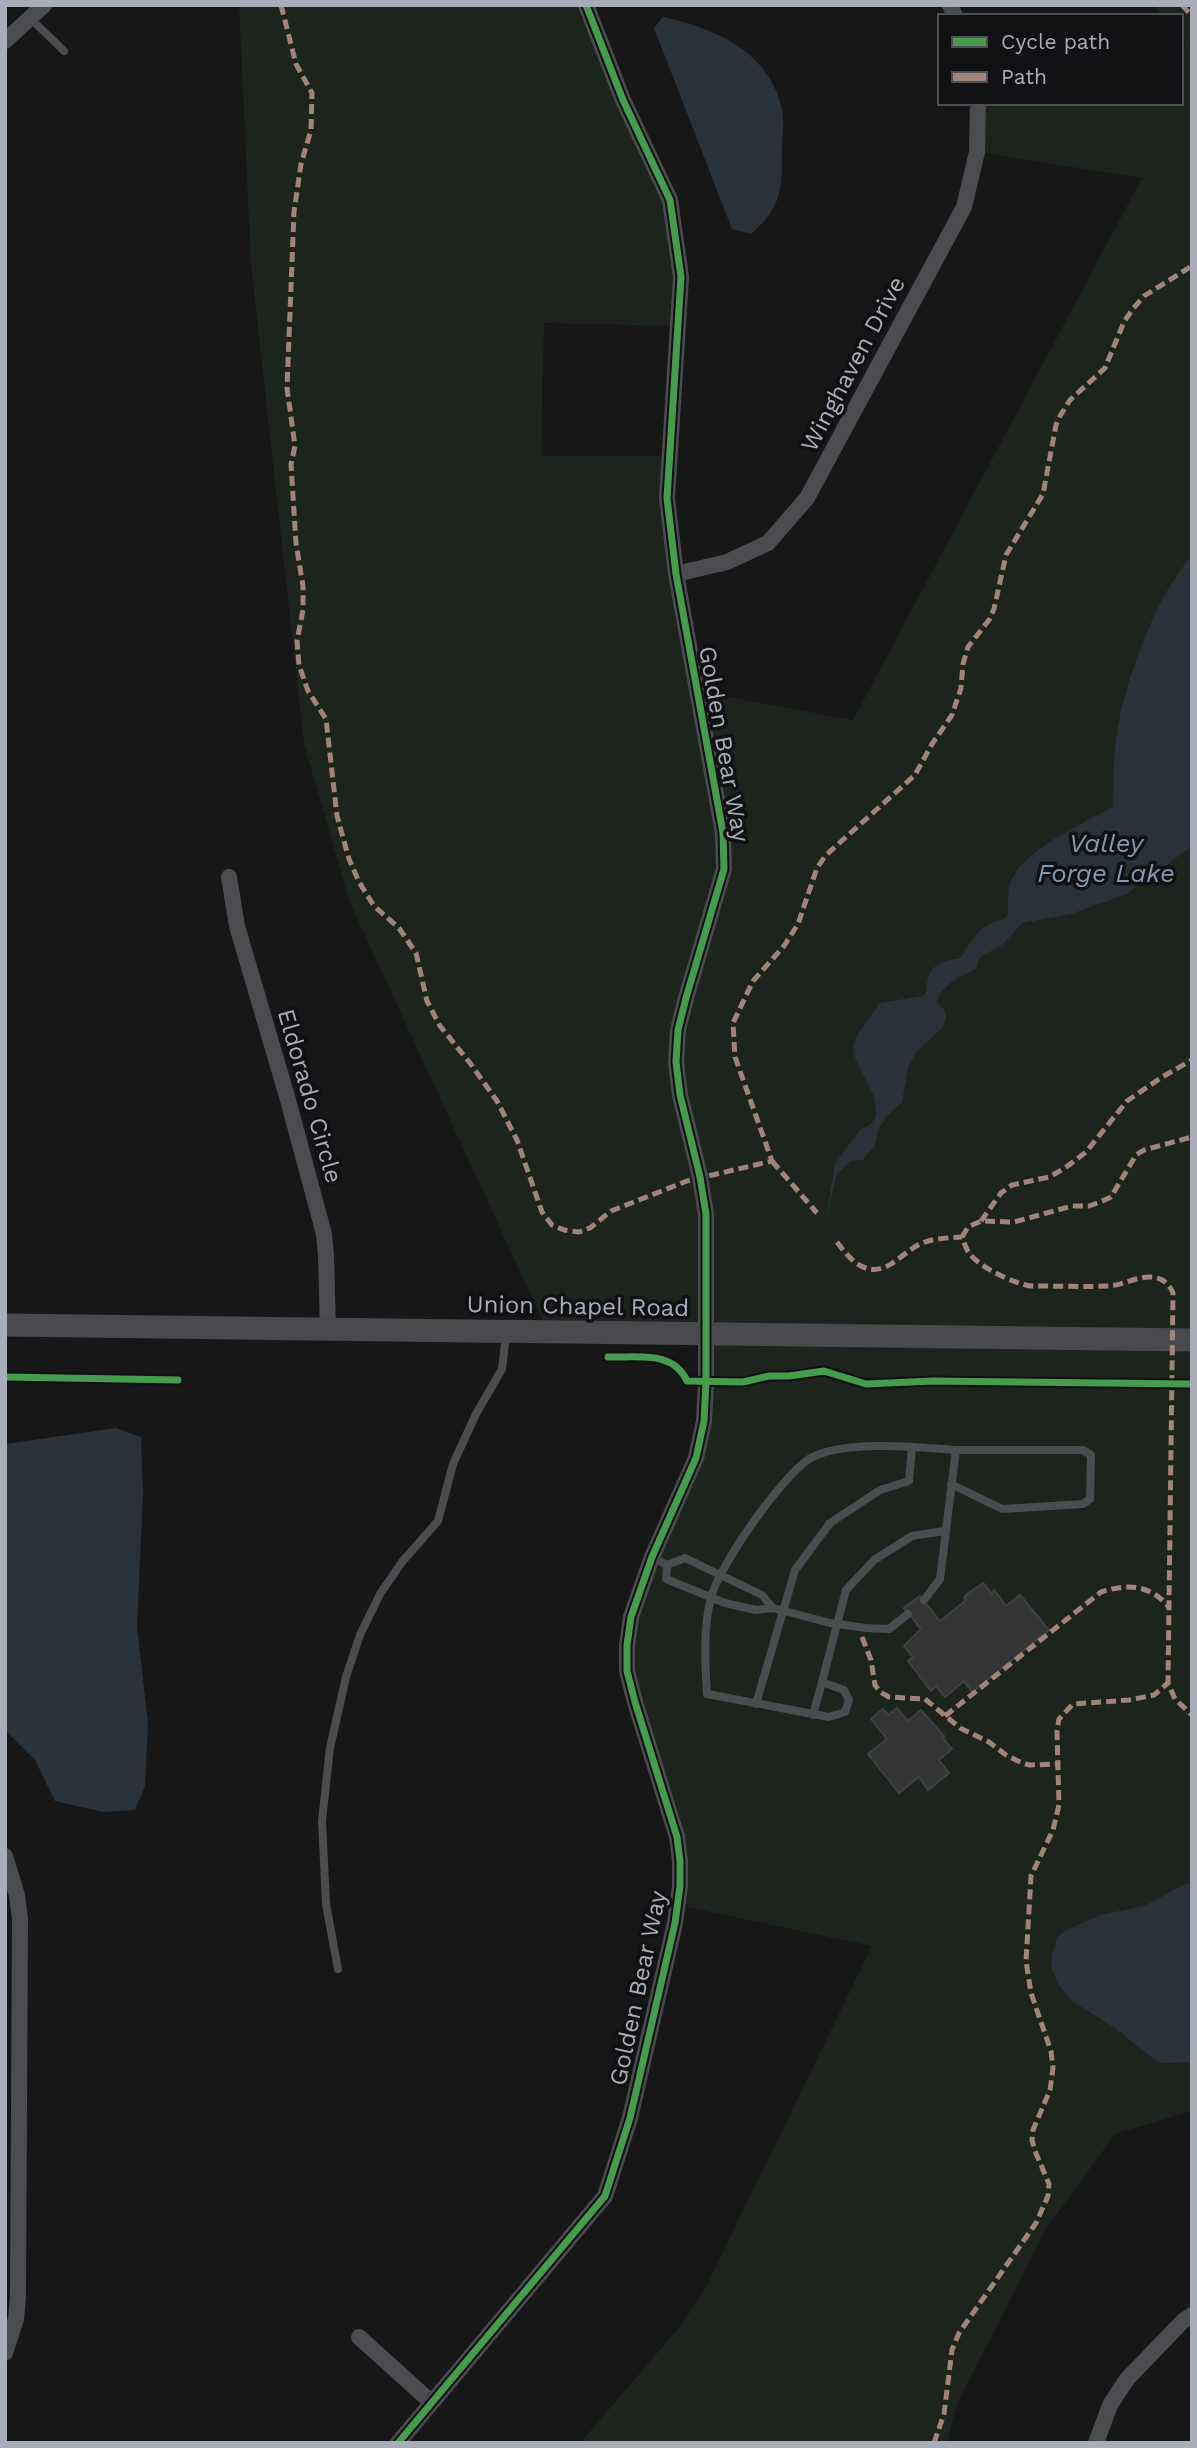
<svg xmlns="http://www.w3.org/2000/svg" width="1197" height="2448" font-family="'Work Sans',sans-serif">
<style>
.green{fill:#1d241e}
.water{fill:#2a3239}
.building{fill:#353536;stroke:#3f4043;stroke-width:2}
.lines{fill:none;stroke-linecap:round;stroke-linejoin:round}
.service{stroke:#4b4c50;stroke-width:8}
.minor{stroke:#4b4c50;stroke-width:16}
.secondary{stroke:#4a4a4e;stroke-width:23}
.quiet{stroke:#a18479;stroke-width:5;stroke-dasharray:10 5;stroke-linecap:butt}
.cycleway-casing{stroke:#111113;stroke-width:11}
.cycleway{stroke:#469c4c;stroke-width:7}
.labels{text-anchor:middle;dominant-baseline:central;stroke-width:7;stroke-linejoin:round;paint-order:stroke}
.street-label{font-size:24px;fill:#a8adb8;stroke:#111113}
.water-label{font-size:26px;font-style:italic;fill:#7f9bb3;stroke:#111113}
</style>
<rect width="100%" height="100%" fill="#171717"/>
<!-- green -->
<polygon class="green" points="239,5 586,5 670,200 678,326 544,323 541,456 669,456 696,691 853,720 1142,178 977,152 978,103 1181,103 1181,46 1186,44 1181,39 1181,16 1162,16 1154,5 1192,5 1192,2111 1115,2134 1044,2232 957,2404 947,2443 580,2443 682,2324 705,2289 872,1946 677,1905 680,1886 627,1645 696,1458 707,1334 548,1332 350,903 304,744 251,264"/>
<!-- water -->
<g class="water">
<path d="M663,17C714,28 766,50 781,105C785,119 782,138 782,153C782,191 781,208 751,234L732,229L654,28Z"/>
<path d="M1192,556V846L1127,894L1071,914L1022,923L1003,944L979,958L976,969C960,977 942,984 937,1002L944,1009L946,1018L942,1028L917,1051L908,1068L902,1102L886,1117L878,1130L875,1145L863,1160L851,1161L837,1174L826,1219L835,1164L859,1131L872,1123L876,1116L875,1099L854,1055L853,1044L861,1029L880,1003L923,996L926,993C928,966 936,962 961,958C964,950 979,930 986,926C993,922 1001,921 1007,917C1009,906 1007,894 1010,884C1018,853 1085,822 1113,807C1114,778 1113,749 1119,721C1129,672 1158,592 1192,556Z"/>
<polygon points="116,1428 141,1437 143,1495 137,1627 148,1723 145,1786 135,1810 103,1812 55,1801 35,1760 5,1730 5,1444"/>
<polygon points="1192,1882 1192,2062 1163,2063 1155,2060 1115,2028 1072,2001 1059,1985 1051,1968 1052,1954 1057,1938 1065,1931 1100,1915 1145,1906 1181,1886"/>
</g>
<!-- building -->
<g class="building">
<polygon points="983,1583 992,1594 994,1590 1006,1606 1020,1595 1049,1630 972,1692 964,1681 945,1697 936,1686 931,1691 908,1661 913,1657 904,1646 921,1629 904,1608 920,1596 940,1621 965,1601 964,1598 967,1594"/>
<polygon points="897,1708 908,1721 921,1710 944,1736 942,1737 952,1749 939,1760 949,1773 928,1790 919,1777 899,1793 868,1754 887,1739 871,1719 883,1709 888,1715"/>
</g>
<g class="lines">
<!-- service -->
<g class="service">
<polyline points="31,19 64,51"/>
<path d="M944,1531L912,1536L874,1560L846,1590L822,1682L844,1690L849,1700L845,1712L829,1717L707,1694C705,1662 703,1628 711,1598C718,1567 782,1476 809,1459C842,1439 917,1447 956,1450"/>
<polyline points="652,1557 667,1565 685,1558 762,1595 773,1608"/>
<polyline points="667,1565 666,1579 725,1603 756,1610 773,1608 830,1623 866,1628 889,1629 908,1614"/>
<polyline points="924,1600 940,1579 956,1450 1083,1450 1091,1455 1090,1499 1083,1504 1002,1509 951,1484"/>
<polyline points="756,1704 795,1570 830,1523 880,1490 909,1481 912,1447"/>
<polyline points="813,1715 822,1682"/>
<polyline points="338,1969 326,1904 322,1821 330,1748 346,1677 360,1635 380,1594 402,1562 438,1521 453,1464 476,1414 502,1369 506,1335"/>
</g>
<!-- minor -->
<g class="minor">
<polyline points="950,5 955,16"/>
<polyline points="5,41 44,5"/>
<polyline points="676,574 727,562 768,543 807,498 964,207 977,152 978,103"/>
<polyline points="229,877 237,926 288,1100 324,1234 326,1255 328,1330"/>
<polyline points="5,1856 17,1895 20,1919 18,2297 16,2319 5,2353"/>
<polyline points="359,2337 431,2402"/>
<polyline points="398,2443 605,2196 630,2118 675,1923 680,1886 680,1861 677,1837 635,1702 627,1671 627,1645 631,1617 652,1557 696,1458 704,1421 706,1382 706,1214 700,1177 680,1095 676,1062 678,1030 686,998 724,869 723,833 676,574 667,498 681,277 670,200 623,100 586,5"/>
<polyline points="1096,2443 1110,2405 1127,2379 1183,2321 1192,2315"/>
</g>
<!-- secondary -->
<polyline class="secondary" points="5,1325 1192,1340"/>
<!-- quiet -->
<g class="quiet">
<polyline points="281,5 296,64 312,93 311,130 301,164 294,212 287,388 295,446 291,464 296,543 303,586 303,610 297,641 299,665 308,691 326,719 337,816 349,859 359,882 374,906 399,928 416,953 427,1001 440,1026 470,1063 497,1101 517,1140 542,1212 552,1225 564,1230 579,1232 590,1228 611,1211 687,1181 772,1161 735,1057 733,1023 753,981 784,946 798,924 817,868 826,855 915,775 932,744 952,715 961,688 963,664 968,647 989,620 994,609 1006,555 1043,494 1056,425 1060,416 1070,400 1105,368 1124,322 1132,310 1144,296 1192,266"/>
<polyline points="1182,5 1192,16"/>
<polyline points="772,1161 817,1213"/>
<polyline points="981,1221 1001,1193 1012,1185 1049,1177 1065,1168 1086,1152 1127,1101 1162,1077 1192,1060"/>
<polyline points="962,1237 968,1227 981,1221 1014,1222 1072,1206 1089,1206 1100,1202 1111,1197 1136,1155 1144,1150 1192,1137"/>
<path d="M837,1242C850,1260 867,1279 891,1264C900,1258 909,1250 918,1245C931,1238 948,1238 962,1237C964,1242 966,1249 969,1253C979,1267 1013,1283 1030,1286C1056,1286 1083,1287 1109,1286C1123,1285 1138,1276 1152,1277C1163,1278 1169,1284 1173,1293L1168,1683L1175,1699L1192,1715"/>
<polyline points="862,1637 871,1660 875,1685 880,1692 889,1697 925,1699 960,1728 989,1742 1006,1755 1018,1761 1029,1765 1059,1764"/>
<path d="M945,1716L1101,1592C1129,1583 1150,1585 1169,1607"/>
<polyline points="934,2443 944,2414 952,2350 959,2333 1036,2223 1048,2196 1049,2184 1035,2151 1032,2140 1033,2130 1050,2090 1053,2068 1051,2051 1031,1993 1026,1961 1031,1876 1053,1830 1059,1805 1057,1731 1059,1719 1073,1704 1129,1700 1154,1695 1168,1683"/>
</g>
<defs>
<g id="cycleway">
<path d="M608,1357C638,1358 673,1350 687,1381L743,1382L769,1376H789L824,1371L866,1384L933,1381L1192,1384"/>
<polyline points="5,1377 178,1380"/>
<polyline points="398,2443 605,2196 630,2118 675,1923 680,1886 680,1861 677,1837 635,1702 627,1671 627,1645 631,1617 652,1557 696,1458 704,1421 706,1382 706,1214 700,1177 680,1095 676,1062 678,1030 686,998 724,869 723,833 676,574 667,498 681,277 670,200 623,100 586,5"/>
</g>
</defs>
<!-- cycleway casing -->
<use href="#cycleway" class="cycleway-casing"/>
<!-- cycleway -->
<use href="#cycleway" class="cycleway"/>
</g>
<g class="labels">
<!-- street labels -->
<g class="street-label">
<text transform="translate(853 364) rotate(-62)">Winghaven Drive</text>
<text transform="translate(724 744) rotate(80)">Golden Bear Way</text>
<text transform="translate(310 1096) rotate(74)">Eldorado Circle</text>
<text transform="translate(578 1306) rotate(1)">Union Chapel Road</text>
<text transform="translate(638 1988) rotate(-78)">Golden Bear Way</text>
</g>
<!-- water labels -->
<g class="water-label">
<text x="1106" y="843">Valley<tspan x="1106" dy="30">Forge Lake</tspan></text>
</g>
</g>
<!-- border -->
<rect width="1197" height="2448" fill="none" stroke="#a8adb8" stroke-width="14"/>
<!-- legend -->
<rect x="938" y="14" width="245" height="91" fill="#111113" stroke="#4d4f55" stroke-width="2"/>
<rect x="952" y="37" width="35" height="10" fill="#469c4c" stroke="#4d4f55" stroke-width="2"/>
<text x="1001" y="49" font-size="21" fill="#a8adb8">Cycle path</text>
<rect x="952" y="72" width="35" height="10" fill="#a18479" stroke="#4d4f55" stroke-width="2"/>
<text x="1001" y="84" font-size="21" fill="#a8adb8">Path</text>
</svg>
